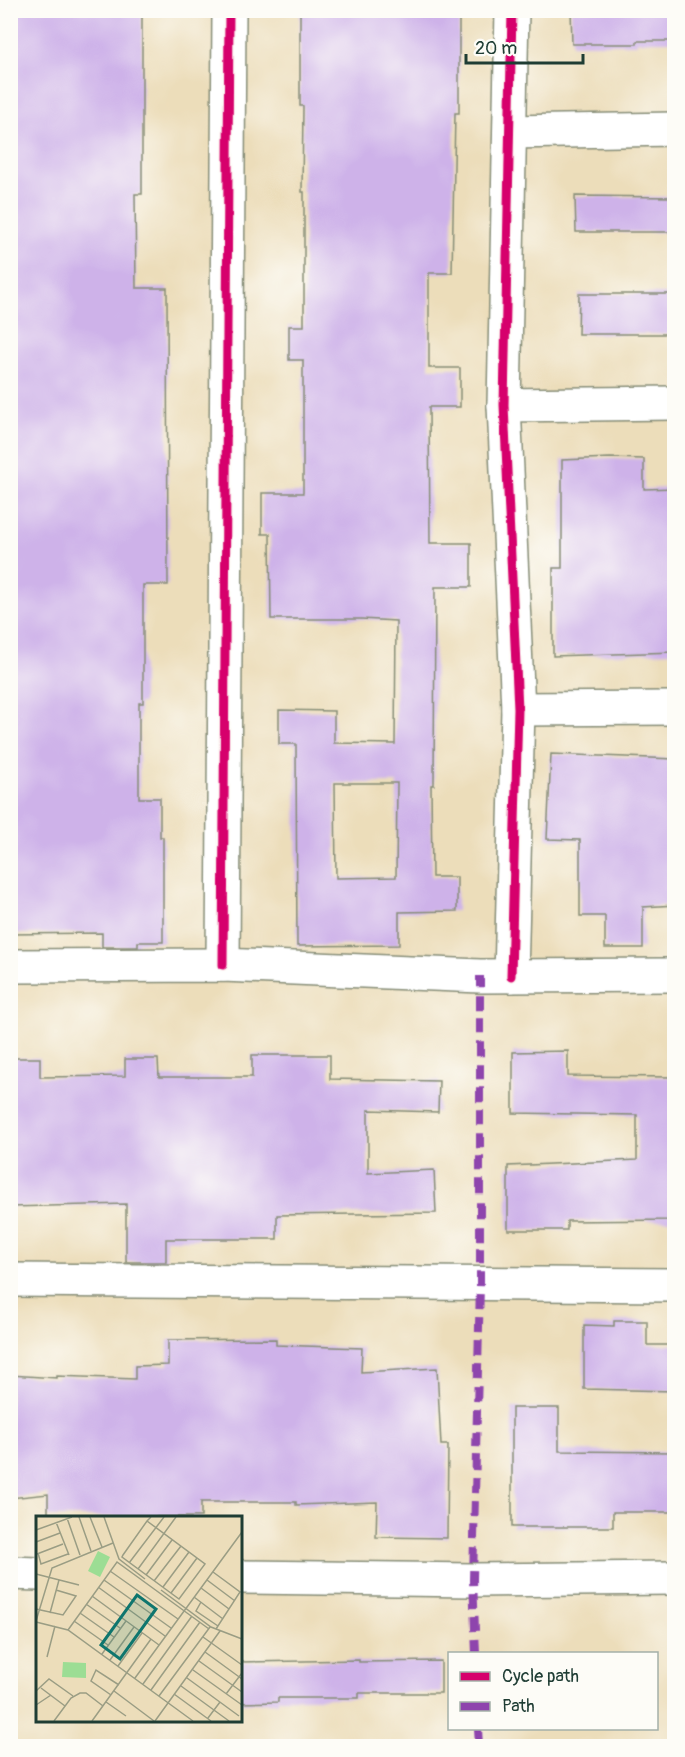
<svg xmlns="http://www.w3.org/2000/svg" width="685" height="1757" font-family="Pangolin,sans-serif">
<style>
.building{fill:#ceb2e9;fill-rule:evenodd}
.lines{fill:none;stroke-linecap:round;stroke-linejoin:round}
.minor-casing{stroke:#868d77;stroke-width:36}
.minor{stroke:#fff;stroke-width:33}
.quiet{stroke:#8e44ad;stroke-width:8;stroke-dasharray:15 8;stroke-linecap:butt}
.cycleway-casing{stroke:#fdfcf7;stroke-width:13}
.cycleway{stroke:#d6006c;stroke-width:9}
.inset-road{fill:none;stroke:#9a9d84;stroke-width:1.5}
.view{fill:#0f766e;fill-opacity:0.15;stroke:#0f766e;stroke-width:3}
.inset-edge{fill:none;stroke:#1f3d34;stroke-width:3}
</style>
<rect width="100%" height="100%" fill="#fdfcf7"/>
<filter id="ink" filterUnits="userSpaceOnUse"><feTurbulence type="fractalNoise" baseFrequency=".0167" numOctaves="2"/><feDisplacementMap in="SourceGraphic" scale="12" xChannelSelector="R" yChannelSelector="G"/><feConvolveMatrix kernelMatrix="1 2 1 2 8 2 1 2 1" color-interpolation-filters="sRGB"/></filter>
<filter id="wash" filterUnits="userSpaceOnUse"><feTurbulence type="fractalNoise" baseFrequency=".008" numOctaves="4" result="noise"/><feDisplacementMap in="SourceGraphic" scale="24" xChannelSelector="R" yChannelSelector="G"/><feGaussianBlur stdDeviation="1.35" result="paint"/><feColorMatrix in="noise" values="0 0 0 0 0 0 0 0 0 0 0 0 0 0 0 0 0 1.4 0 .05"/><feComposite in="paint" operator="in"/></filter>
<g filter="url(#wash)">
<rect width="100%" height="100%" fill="#ecddba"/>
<g id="blocks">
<!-- building -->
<g class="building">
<polygon points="10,10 142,10 142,194 135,194 136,288 167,288 168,585 143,585 143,703 139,703 139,798 160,798 160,837 163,837 163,942 138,942 138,947 102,947 102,933 10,934 10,490 13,490 13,359 10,359"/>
<path d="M300,10H459V113H455L452,273H429V368H460V407H429L430,543H471V587H435L434,785H431L432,877H457V911L399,912V945L297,946L296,744H279V710L334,711V743L395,744L396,621L361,619H271L270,534H262V493H303V360H289V326H304V192H302L303,106H300ZM335,783H397L396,877L336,878Z"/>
<polygon points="571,10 675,10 675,41 637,41 637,44 572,44"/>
<polygon points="575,196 675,197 675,232 576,232"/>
<polygon points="579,294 675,294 675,334 578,334"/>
<polygon points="610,458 644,459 644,489 675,488 675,652 553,656 553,568 562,568 562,460"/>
<polygon points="551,754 675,759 675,905 643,907 643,948 605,948 605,916 580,916 580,840 547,839"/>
<polygon points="568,1051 568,1076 675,1077 675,1220 567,1221 567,1230 508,1230 508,1166 637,1160 637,1115 513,1113 513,1052"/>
<polygon points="252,1055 330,1055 330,1079 439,1081 438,1112 368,1110 368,1173 434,1170 436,1213 277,1215 277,1239 166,1239 166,1262 126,1262 126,1204 10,1207 10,1058 40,1058 40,1077 125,1076 125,1059 158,1059 159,1077 252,1077"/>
<polygon points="614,1321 647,1321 647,1345 675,1345 675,1391 584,1389 584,1325 614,1326"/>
<polygon points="276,1339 276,1345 362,1348 361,1372 437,1368 441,1445 448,1445 447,1538 376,1537 377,1502 296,1505 296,1502 201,1502 201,1517 48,1517 48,1494 10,1498 10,1375 57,1378 57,1376 135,1379 135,1366 168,1365 168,1340"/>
<polygon points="512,1408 559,1408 559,1451 675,1452 675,1512 613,1512 613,1527 512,1527"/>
<polygon points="359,1660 359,1662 441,1661 441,1693 359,1693 359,1698 278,1698 278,1702 240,1703 240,1662"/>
</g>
</g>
</g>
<g filter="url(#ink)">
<use href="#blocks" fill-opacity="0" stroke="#868d77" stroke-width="1.5"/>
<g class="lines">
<defs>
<g id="minor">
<polyline points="510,132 674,129"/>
<polyline points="504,405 674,403"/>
<polyline points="518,709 674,708"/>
<polyline points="223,965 229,10"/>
<polyline points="10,966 223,965 480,976 674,975"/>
<polyline points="511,976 518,709 504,405 512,10"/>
<polyline points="10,1280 674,1285"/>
<polyline points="10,1573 38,1574"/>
<polyline points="240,1577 473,1580 674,1578"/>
</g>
</defs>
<!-- minor casing -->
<use href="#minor" class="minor-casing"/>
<!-- minor -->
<use href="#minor" class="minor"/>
<!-- quiet -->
<g class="quiet">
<polyline points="476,1654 473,1580 480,1284 480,976"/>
<polyline points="478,1728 479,1746"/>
</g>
<defs>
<g id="cycleway">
<polyline points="223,965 229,10"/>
<polyline points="511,976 518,709 504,405 512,10"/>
</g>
</defs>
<!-- cycleway casing -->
<use href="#cycleway" class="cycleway-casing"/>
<!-- cycleway -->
<use href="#cycleway" class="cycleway"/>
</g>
</g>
<!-- overview -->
<g transform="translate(36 1516)">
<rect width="206" height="206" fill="#ecddba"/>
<path d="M62,35L74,41L64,61L52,55ZM27,146L50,147V162L26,161Z" fill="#9cdd94"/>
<path class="inset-road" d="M43,1L55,35M54,1L66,31M68,1L83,43L109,63M31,2L44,39M111,5L169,48L143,83L86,41L87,39L111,5L115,1M20,6L33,39M0,14L36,1M0,26L24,17M2,37L5,48L32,38M1,38L27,28M93,47L128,1M102,53L140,1M74,55L142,103M177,56L204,76L180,113M0,58L43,69M110,59L136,24M68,64L135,112M171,64L199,85M118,65L145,30M62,71L129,120M127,71L153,36M165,72L193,93M125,74L175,111L206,123M135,77L161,42M56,80L123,129M158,81L187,103M165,86L160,95L182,110M50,88L84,112M0,93L27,99L40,80L20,74M14,97L23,64M44,97L78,121M0,105L16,52L77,27M38,105L72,129M0,106L32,114L157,205M32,114L81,46L173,113M167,121L206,149M169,136L206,163M66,138L90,105M11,141L19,110M74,144L98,111M163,145L206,176M82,150L106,117M157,154L206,189M99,162L206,16M151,162L203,200M107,168L156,100M145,170L193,205M5,172L29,190M115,174L164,106M0,175L13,163L37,180M78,175L118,205M138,178L175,205M190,178L206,157M75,179L55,165L60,154L83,169M123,180L174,111M70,186L90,200M0,189L15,179M172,202L184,186M18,205L35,182L44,177H50L67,190M56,205L115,123M119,205L184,115"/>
<path class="view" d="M101,79L120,93L84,143L65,129Z"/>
<rect width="206" height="206" class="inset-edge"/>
</g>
<!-- margin -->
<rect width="685" height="1757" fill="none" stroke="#fdfcf7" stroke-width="36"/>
<!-- legend -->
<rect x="448" y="1652" width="210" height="78" fill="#fdfcf7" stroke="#a4b0a9" stroke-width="1.5"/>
<rect x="460" y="1672" width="30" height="9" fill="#d6006c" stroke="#a4b0a9" stroke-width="1.5"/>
<text x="502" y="1682" font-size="18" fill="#1f3d34">Cycle path</text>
<rect x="460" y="1702" width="30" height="9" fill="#8e44ad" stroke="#a4b0a9" stroke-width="1.5"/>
<text x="502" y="1712" font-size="18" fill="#1f3d34">Path</text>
<!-- scale -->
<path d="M466 54v9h117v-9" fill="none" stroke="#1f3d34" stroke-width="3"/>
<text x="475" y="54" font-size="18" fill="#1f3d34" stroke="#fdfcf7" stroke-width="4.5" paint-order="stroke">20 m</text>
</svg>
